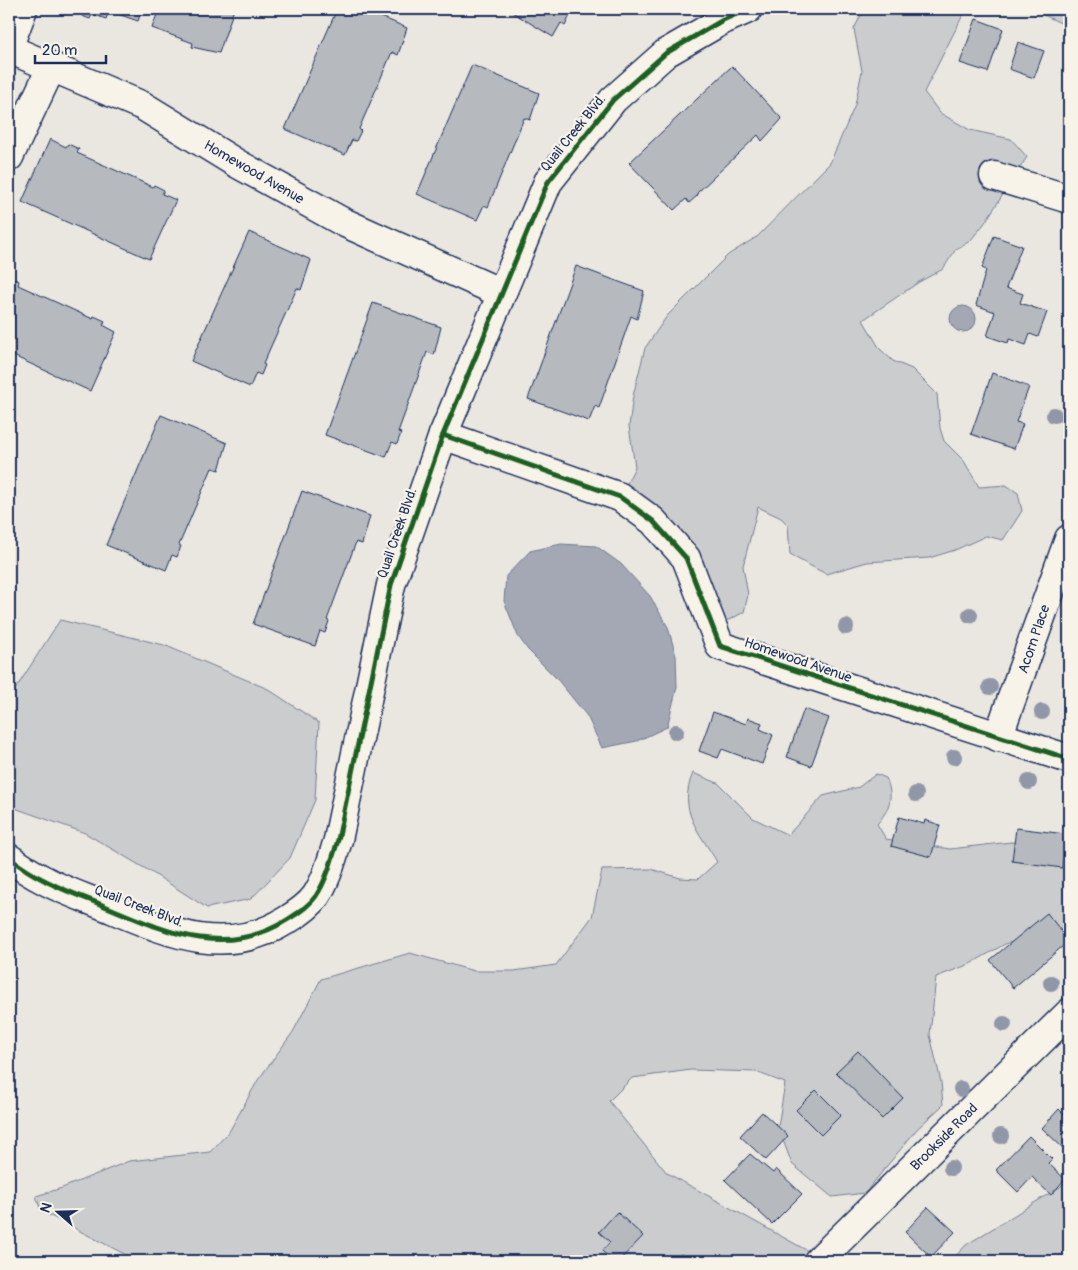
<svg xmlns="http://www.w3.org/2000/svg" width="1078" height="1270" font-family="Pangolin,sans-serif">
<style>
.green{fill:#cbcccd;stroke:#737e96}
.water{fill:#a3a8b4;stroke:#6d7892}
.building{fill:#b6babf;stroke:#1b2f5e}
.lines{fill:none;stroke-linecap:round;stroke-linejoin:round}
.minor-casing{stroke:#1b2f5e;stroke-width:31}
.minor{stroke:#f7f3e8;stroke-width:28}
.cycleway-casing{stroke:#f7f3e8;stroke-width:8}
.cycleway{stroke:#1b5e20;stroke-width:5}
.tree{fill:#9097a8}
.labels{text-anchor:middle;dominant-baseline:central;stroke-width:4.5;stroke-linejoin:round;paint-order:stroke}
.street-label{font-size:14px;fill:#1b2f5e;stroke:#f7f3e8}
</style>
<rect width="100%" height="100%" fill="#eae7e0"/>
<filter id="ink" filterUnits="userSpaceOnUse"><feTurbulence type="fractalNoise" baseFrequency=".02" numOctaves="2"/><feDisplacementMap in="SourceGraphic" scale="10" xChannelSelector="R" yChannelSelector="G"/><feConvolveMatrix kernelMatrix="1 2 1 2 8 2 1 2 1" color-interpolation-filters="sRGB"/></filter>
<g filter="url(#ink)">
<!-- green -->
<g class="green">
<polygon points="864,9 966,9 924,92 940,113 970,130 1011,139 1027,157 984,224 970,241 956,249 943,269 919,282 863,320 880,349 893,361 912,369 937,394 940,428 944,441 964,461 979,487 1006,485 1018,493 1022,511 1003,540 986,536 955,550 929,558 867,562 826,574 790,555 788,525 781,518 758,507 743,566 748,595 744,612 729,620 709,617 686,558 620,497 635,467 629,426 633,396 645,348 667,316 728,255 758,236 830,163 855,105 862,71 854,29"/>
<polygon points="1031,9 1069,9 1069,27 1067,26"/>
<polygon points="60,620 164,645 268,689 319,723 315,800 290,858 251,899 207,908 151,872 85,833 9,806 9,699"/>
<path d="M693,773L718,783L753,818L788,835L823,796L859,787L876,774L886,778C894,796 890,809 877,824L886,839L950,849L1011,842L1069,848V928L1005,944L970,964L936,977L930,1035L941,1082L943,1105L917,1129L865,1193L832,1197L792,1164L778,1127L785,1083L756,1072L691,1070L632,1078L609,1101L667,1173L826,1261H138L41,1211L36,1196L62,1188L129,1161L210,1152L229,1132L258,1080L293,1032L321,979L410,953L474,971H514L556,965L592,917L602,870L651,869L680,878L698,879L717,862C699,831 677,811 693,773Z"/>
<polygon points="1069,1178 1069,1261 951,1261 966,1245 1060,1187"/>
</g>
<!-- water -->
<g class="water">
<circle cx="963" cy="319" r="13"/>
<polygon points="561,544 596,546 621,564 650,596 668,627 676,656 677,687 667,727 637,741 602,748 587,716 557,679 528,650 518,636 504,601 506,576 530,551"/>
</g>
<!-- building -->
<g class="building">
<polygon points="75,9 142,9 138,21 109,11 106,19 92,14 90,19 82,16 83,12"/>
<polygon points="159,9 234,9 219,53 192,47 193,43 152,28"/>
<polygon points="337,9 363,9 407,28 398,55 392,52 359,129 361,131 356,141 352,140 345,155 285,129"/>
<polygon points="507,9 573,9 565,26 561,23 553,37"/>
<polygon points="976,19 1003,29 988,72 960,63"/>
<polygon points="1018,42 1044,51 1034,78 1009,69"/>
<polygon points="472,65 539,93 530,120 524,118 488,207 484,205 477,220 417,194"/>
<polygon points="732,66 782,119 762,141 758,135 697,193 698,195 689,203 686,199 674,210 629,163"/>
<polygon points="50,139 66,147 68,144 79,149 77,153 153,187 154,185 164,190 162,194 176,200 149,259 22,202"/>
<polygon points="249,232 311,260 301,290 297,288 263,364 265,365 261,375 256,373 250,387 191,361"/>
<polygon points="994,236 1022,246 1006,288 1023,294 1020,303 1047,312 1038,337 1030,334 1026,345 1009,339 1008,343 987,336 995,312 976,305 986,270 982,268"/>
<polygon points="576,266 644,291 637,319 631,316 599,408 595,406 589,421 528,399"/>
<polygon points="9,276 19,281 18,285 93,319 94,316 105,321 103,325 116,332 90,391 9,354"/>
<polygon points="373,303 441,327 434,355 427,352 398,432 401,433 397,444 392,442 386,457 325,435"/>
<polygon points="992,373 1029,387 1016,422 1023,424 1014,449 971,434"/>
<polygon points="161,415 227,443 219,470 212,468 179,545 181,546 177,557 172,555 166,570 106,545"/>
<polygon points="302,491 370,516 362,544 356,542 327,620 329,621 325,633 320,631 315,646 253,624"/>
<polygon points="804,709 829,718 811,766 787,757"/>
<polygon points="713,712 746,724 748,718 762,723 760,729 773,735 762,764 722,749 718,758 699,751"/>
<polygon points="899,817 924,824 925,820 940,825 931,857 891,846"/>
<polygon points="1016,828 1066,834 1062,868 1012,861"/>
<polygon points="1047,913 1069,941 1013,988 990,960"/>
<polygon points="858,1051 903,1098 882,1119 836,1072"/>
<polygon points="816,1090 841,1115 821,1135 796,1110"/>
<polygon points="1059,1109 1069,1119 1069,1145 1065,1150 1042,1128"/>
<polygon points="762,1112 788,1136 766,1160 740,1136"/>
<polygon points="1029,1136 1052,1159 1048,1163 1065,1179 1051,1195 1032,1177 1018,1192 996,1170"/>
<polygon points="750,1154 773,1173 776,1169 802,1194 772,1224 725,1180"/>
<polygon points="928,1207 955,1232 931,1257 905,1232"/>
<polygon points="617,1212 643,1236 619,1261 613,1261 602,1251 610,1242 599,1232"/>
<polygon points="681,1254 689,1261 674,1261"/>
</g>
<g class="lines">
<defs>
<g id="minor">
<polyline points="9,46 23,9"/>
<polyline points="9,49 143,106 236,163 343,222 501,293"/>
<polyline points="9,157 52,66"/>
<polyline points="994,176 1069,199"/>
<polyline points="443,435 620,497 653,521 686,558 720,646 1069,759"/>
<polyline points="998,737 1069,539"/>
<path d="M9,858C20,866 32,874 44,880C64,891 86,898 107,907C167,932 225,959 287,920C297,914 309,906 316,896C327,879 332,859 338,840L391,585L443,435L548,182L613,100L666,53L723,20L748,9"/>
<polyline points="818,1261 1069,1013"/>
</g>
</defs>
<!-- minor casing -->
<use href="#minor" class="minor-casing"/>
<!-- minor -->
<use href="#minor" class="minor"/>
<defs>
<g id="cycleway">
<polyline points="443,435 620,497 653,521 686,558 720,646 1069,759"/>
<path d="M9,858C20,866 32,874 44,880C64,891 86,898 107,907C167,932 225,959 287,920C297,914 309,906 316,896C327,879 332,859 338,840L391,585L443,435L548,182L613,100L666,53L723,20L748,9"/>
</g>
</defs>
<!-- cycleway casing -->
<use href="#cycleway" class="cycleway-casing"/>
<!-- cycleway -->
<use href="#cycleway" class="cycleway"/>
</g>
<!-- trees -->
<g class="tree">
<circle cx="1054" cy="415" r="8"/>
<circle cx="970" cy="615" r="8"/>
<circle cx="846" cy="627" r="8"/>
<circle cx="990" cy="687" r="8"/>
<circle cx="1042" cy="712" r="8"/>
<circle cx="676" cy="732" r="8"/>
<circle cx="954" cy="757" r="8"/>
<circle cx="1029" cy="782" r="8"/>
<circle cx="916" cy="794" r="8"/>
<circle cx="1051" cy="983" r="8"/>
<circle cx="1004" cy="1024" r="8"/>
<circle cx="961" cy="1089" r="8"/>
<circle cx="1001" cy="1136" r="8"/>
<circle cx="951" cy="1168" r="8"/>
</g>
</g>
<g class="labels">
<!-- street labels -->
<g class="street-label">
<text transform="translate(573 133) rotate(-51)">Quail Creek Blvd.</text>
<text transform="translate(254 172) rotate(30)">Homewood Avenue</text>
<text transform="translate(397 533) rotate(-71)">Quail Creek Blvd.</text>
<text transform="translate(1034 639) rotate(-71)">Acorn Place</text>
<text transform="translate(798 660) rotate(19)">Homewood Avenue</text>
<text transform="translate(139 906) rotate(21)">Quail Creek Blvd.</text>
<text transform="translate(944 1137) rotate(-45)">Brookside Road</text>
</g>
</g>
<!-- margin -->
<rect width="1078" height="1270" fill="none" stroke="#f7f3e8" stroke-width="30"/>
<rect x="15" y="15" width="1048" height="1240" fill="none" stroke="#1b2f5e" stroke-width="2" filter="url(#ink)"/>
<!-- north arrow -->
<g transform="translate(58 1212) rotate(290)" stroke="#f7f3e8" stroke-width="4" paint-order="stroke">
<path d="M0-4L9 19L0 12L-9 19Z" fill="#1b2f5e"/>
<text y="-8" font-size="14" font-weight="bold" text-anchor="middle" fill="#1b2f5e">N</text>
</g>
<!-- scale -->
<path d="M35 55v8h71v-8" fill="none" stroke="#1b2f5e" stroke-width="2.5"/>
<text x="42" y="55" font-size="15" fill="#1b2f5e" stroke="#f7f3e8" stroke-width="4" paint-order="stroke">20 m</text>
</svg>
